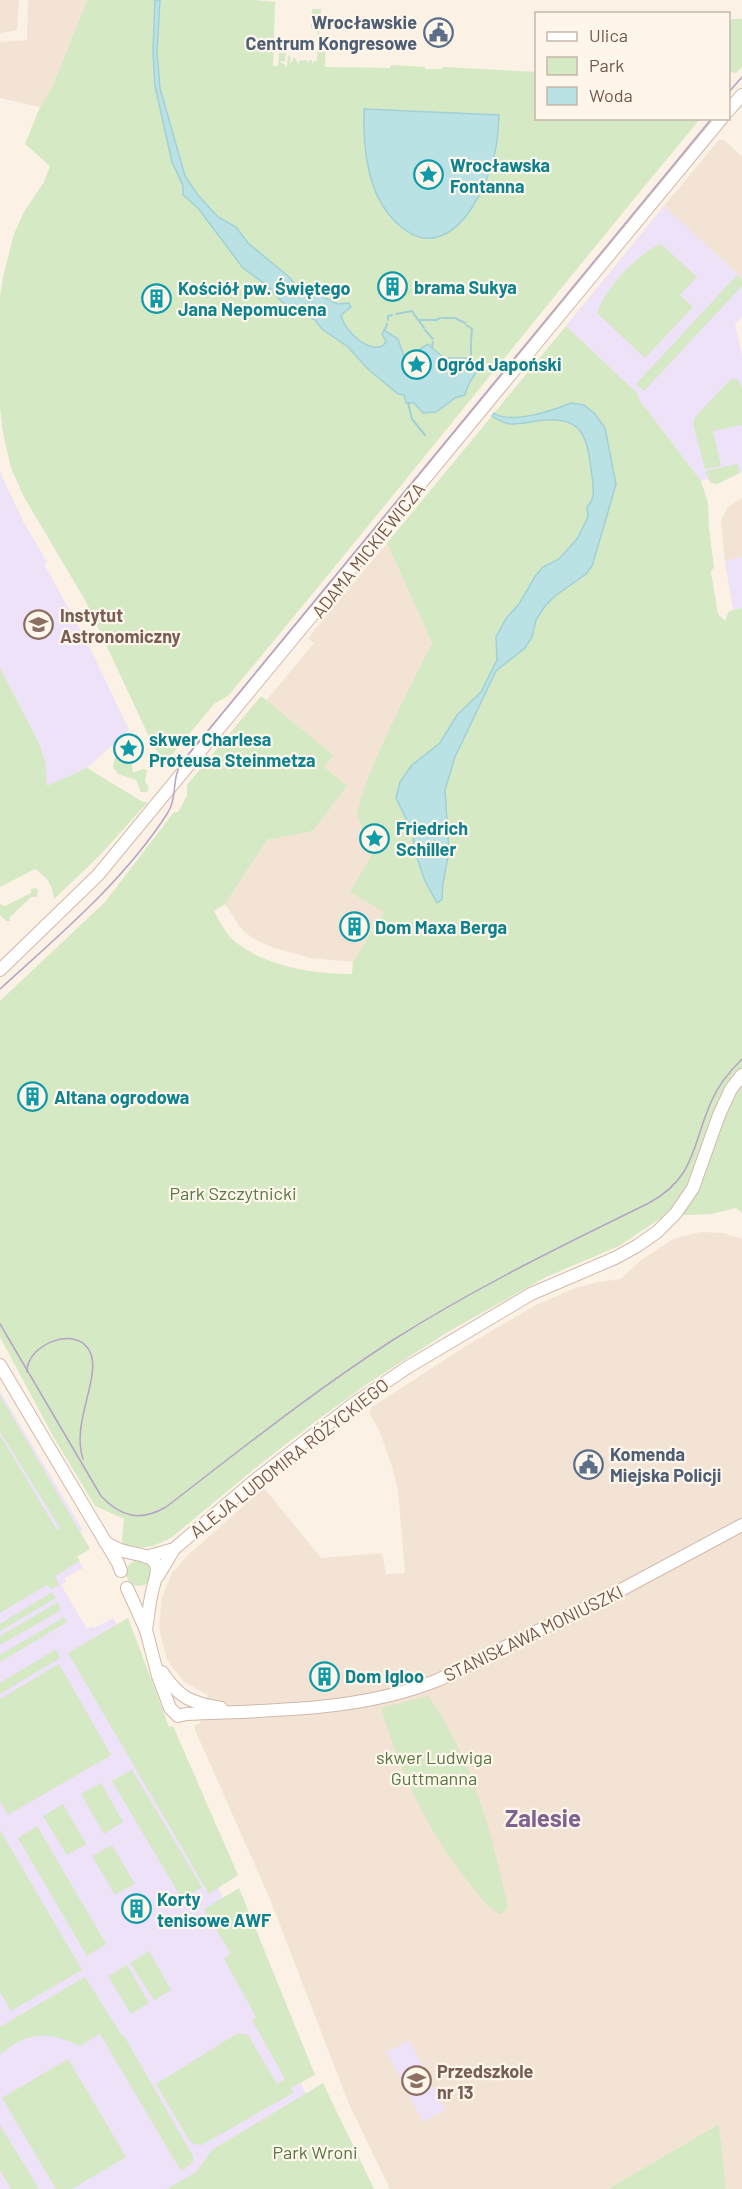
<svg xmlns="http://www.w3.org/2000/svg" width="742" height="2189" font-family="Barlow,sans-serif">
<style>
.residential{fill:#f3e3d4}
.education{fill:#eee2f8}
.green{fill:#d5e9c4}
.water{fill:#bae1e4;stroke:#a1d1d6;stroke-width:1.5}
.lines{fill:none;stroke-linecap:round;stroke-linejoin:round}
.stream{stroke:#a1d1d6;stroke-width:2}
.secondary-casing{stroke:#d1baac;stroke-width:14}
.secondary{stroke:#fff;stroke-width:12}
.tram{stroke:#b4a4c5;stroke-width:1.5}
.labels{text-anchor:middle;dominant-baseline:central;stroke-width:4.5;stroke-linejoin:round;paint-order:stroke}
.service-label{font-size:18px;font-weight:bold;fill:#4e5e75;stroke:#fef6eb;text-anchor:end}
.culture-label{font-size:18px;font-weight:bold;fill:#0d838f;stroke:#fef6eb;text-anchor:start}
.street-label{font-size:18px;fill:#73574b;stroke:#fef6eb}
.education-label{font-size:18px;font-weight:bold;fill:#785e54;stroke:#fef6eb;text-anchor:start}
.park-label{font-size:18px;fill:#567843;stroke:#fef6eb}
.district-label{font-size:24px;font-weight:bold;fill:#7e6390;stroke:#fef6eb}
</style>
<rect width="100%" height="100%" fill="#fbf1e5"/>
<!-- residential -->
<g class="residential">
<polygon points="0,0 19,0 17,30 0,33"/>
<polygon points="28,0 87,0 52,88 40,107 0,98 0,42 27,40"/>
<polygon points="719,140 724,140 742,157 742,278 664,206"/>
<polygon points="742,498 742,557 725,561 721,521 728,507"/>
<polygon points="387,543 432,643 373,768 360,801 358,817 374,851 384,912 353,962 311,958 274,948 256,940 243,931 225,904 267,840 313,831 347,786 324,767 332,755 266,701 314,643 308,638"/>
<polygon points="701,1232 723,1233 742,1239 742,2189 726,2189 719,2124 608,2189 390,2189 349,2104 270,1899 195,1730 195,1725 200,1723 208,1695 184,1682 167,1660 159,1628 162,1597 172,1573 189,1554 264,1488 321,1558 382,1553 386,1574 405,1573 398,1490 392,1466 380,1432 369,1413 372,1407 466,1346 536,1305 575,1288 598,1282 621,1279 641,1260 673,1239"/>
</g>
<!-- education -->
<g class="education">
<polygon points="664,206 742,278 742,317 735,324 742,356 742,470 740,473 717,484 711,483 708,479 701,481 638,398 639,395 566,326"/>
<polygon points="0,472 23,521 47,562 44,564 89,646 129,730 87,768 47,787 42,749 0,668"/>
<polygon points="742,557 742,608 733,610 725,561"/>
<polygon points="0,1391 83,1530 67,1540 83,1568 65,1578 66,1581 61,1585 87,1629 93,1626 94,1628 113,1618 130,1646 191,1823 312,2109 191,2189 0,2189"/>
<polygon points="409,2040 445,2110 423,2122 386,2052"/>
</g>
<!-- green -->
<g class="green">
<path d="M87,0H254L275,2L273,66H278L279,53H286L285,61H281V63L285,64L286,67L287,66L288,54L291,59L289,67L294,57L300,67L298,61L307,60L308,64L309,60H312V64L314,61H317L318,29L311,28L312,9H321L319,35L326,36L325,67L390,68L391,65L425,67V69H442V67L536,72V118L700,119C542,310 387,505 228,696L215,703L165,763L153,745L85,600L24,497L11,468L3,433L0,407V297L3,277L14,234L24,212L44,182L50,166L25,144L40,107L52,88Z"/>
<polygon points="733,19 742,19 742,67 736,73 729,71 729,22"/>
<path d="M661,244L697,277L680,295L693,307L645,358L597,313C604,290 639,252 661,244Z"/>
<polygon points="737,275 742,279 742,286 644,391 636,384"/>
<path d="M566,326L639,395L638,398L701,481L708,503L709,528L714,567L711,572L718,614L725,621L729,611L742,608V1213L736,1208L711,1214L664,1216L619,1246L546,1277L446,1333L367,1384L319,1419L264,1461L172,1537C157,1546 141,1551 124,1545L122,1540L124,1519L95,1506L53,1436L0,1337V1001L105,902L174,812H178L187,796V785L261,696L333,755L324,767L347,786L313,831L267,840L225,904L214,911C219,920 224,931 232,939C262,966 313,974 352,974L353,962L384,912L350,892L374,851C369,841 361,828 358,817C354,793 418,672 432,643L387,543Z"/>
<polygon points="731,379 738,379 742,389 742,425 713,431 721,466 705,469 693,424 695,417"/>
<polygon points="738,464 740,473 717,484 711,483 705,471"/>
<path d="M0,668L40,745L45,762L47,786L87,768L143,802H148L98,857L54,899C52,884 48,878 35,869L0,887Z"/>
<polygon points="124,754 131,759 133,773 143,769 147,770 145,782 149,788 147,792 141,792 136,780 118,774 113,767 115,758"/>
<polygon points="36,888 38,891 37,897 31,897 9,918 11,921 6,921 0,915 0,904 5,906 31,893 31,889"/>
<polygon points="0,1395 90,1549 77,1557 80,1561 55,1576 59,1585 51,1589 47,1585 0,1613 0,1435 57,1530 60,1528 0,1432"/>
<circle cx="139" cy="1573" r="13"/>
<polygon points="52,1592 56,1598 0,1631 0,1624"/>
<polygon points="58,1602 61,1610 0,1645 0,1636"/>
<polygon points="64,1617 67,1622 0,1662 0,1655"/>
<polygon points="128,1618 169,1727 173,1726 238,1875 209,1894 68,1653"/>
<polygon points="56,1649 60,1658 0,1694 0,1683"/>
<polygon points="59,1664 111,1755 8,1815 0,1801 0,1699"/>
<path d="M428,1696C472,1757 491,1831 507,1903V1909L501,1914C490,1911 481,1897 474,1889C429,1835 401,1775 381,1708Z"/>
<polygon points="132,1770 202,1887 182,1899 112,1781"/>
<polygon points="101,1783 123,1822 104,1834 81,1794"/>
<polygon points="63,1804 86,1844 67,1855 43,1816"/>
<polygon points="37,1826 106,1944 87,1956 18,1838"/>
<polygon points="0,1830 82,1970 11,2011 0,1992"/>
<polygon points="112,1845 135,1884 115,1895 92,1856"/>
<polygon points="239,1888 315,2075 291,2088 293,2093 202,2145 193,2144 189,2140 156,2084 238,2033 248,2035 277,2084 285,2079 252,2020 256,2017 224,1959 231,1954 204,1909"/>
<polygon points="149,1951 171,1990 154,2000 130,1963"/>
<polygon points="127,1965 149,2003 131,2014 108,1976"/>
<path d="M85,1977L122,2036H124L193,2156V2162L181,2171L100,2034L80,2046C50,2031 26,2031 0,2055V2027Z"/>
<polygon points="68,2059 126,2157 72,2189 56,2189 2,2098"/>
<polygon points="323,2083 374,2189 167,2189 196,2172 212,2150"/>
<polygon points="719,2124 726,2189 608,2189"/>
<polygon points="0,2125 39,2189 11,2189 0,2170"/>
</g>
<!-- water -->
<g class="water">
<path d="M155,0H160L157,52L160,88L185,176L197,194L218,217L236,227L248,243L289,277L296,285L309,289L333,302L338,304L349,303L351,307L341,315C345,331 366,352 383,346L386,341L382,334L384,330L398,339L405,359H408L411,353H416L417,351L428,344C433,348 439,355 444,357C457,361 475,352 479,368C473,378 467,384 465,395L455,398L436,412L423,413L414,403H406L404,395L398,394L368,369L348,347L322,329L315,320L282,302L265,284L243,268L198,208L183,195V186L172,162L155,86L153,51Z"/>
<path d="M364,109L499,115C498,128 498,140 495,152C488,183 463,243 423,238C414,237 406,231 399,225C367,197 363,149 364,109Z"/>
<path d="M571,403L584,405L595,414L605,428L616,484L608,512L592,566L586,574L555,596L545,606L536,620L532,637L525,648L496,671L455,757L445,790L449,851L443,883L442,899L437,903L425,881L414,849L413,833L396,798L400,782L412,765L440,743L457,715L481,692L497,660L496,637L507,617L519,604L536,575L543,567L559,559L577,539L588,517L587,507C596,499 593,487 592,476C587,437 584,414 537,421C517,424 509,428 492,416L494,413C511,425 554,410 571,403Z"/>
</g>
<g class="lines">
<!-- stream -->
<g class="stream">
<polyline points="396,314 412,311 424,328"/>
<polyline points="442,318 455,318 465,323"/>
<polyline points="388,320 388,316 392,315"/>
<polyline points="420,320 436,320 440,318"/>
<polyline points="466,325 472,329 471,341"/>
<polyline points="385,330 387,324"/>
<polyline points="425,330 433,339"/>
<polyline points="432,347 433,342"/>
<polyline points="471,359 471,343"/>
<polyline points="408,403 412,419 425,435"/>
</g>
<defs>
<g id="secondary">
<polyline points="728,111 742,95"/>
<polyline points="0,970 98,875 722,118"/>
<polyline points="0,1365 118,1563 121,1571"/>
<path d="M105,1542C120,1552 130,1552 145,1556C165,1562 154,1580 152,1592C149,1605 148,1617 146,1630"/>
<polyline points="146,1557 174,1549 254,1481 352,1405 408,1367 531,1294 615,1258 637,1246 657,1232 676,1213 693,1188 719,1115 731,1089 742,1075"/>
<polyline points="158,1576 174,1549"/>
<path d="M127,1588L146,1630L158,1676L170,1708L178,1716L186,1714C270,1710 358,1712 438,1680L619,1591L742,1525"/>
<path d="M162,1672C179,1698 191,1703 221,1708"/>
</g>
</defs>
<!-- secondary casing -->
<use href="#secondary" class="secondary-casing"/>
<!-- secondary -->
<use href="#secondary" class="secondary"/>
<!-- tram -->
<g class="tram">
<polyline points="728,93 742,77"/>
<path d="M0,989C59,935 123,882 167,814C178,798 171,778 182,762L712,118"/>
<path d="M0,1324L101,1496C121,1517 140,1522 166,1507C240,1450 314,1391 393,1340C475,1288 561,1246 649,1203C697,1177 692,1143 712,1100C719,1084 730,1071 742,1059"/>
<path d="M27,1372C26,1344 79,1323 91,1354C100,1379 71,1424 83,1459"/>
</g>
</g>
<!-- icons -->
<defs>
<symbol id="civic-ring" viewBox="-11 -11 22 22"><circle r="9.5" fill="#fef6eb" stroke="#5c6f8a" stroke-width="1.5"/><path d="M-.6-6.5H3V-4.5H.6V-3L4-1V1h2V6H-6V1h2V-1L-.6-3ZM-1.2 2.5V6h2.4V2.5Z" fill="#5c6f8a"/></symbol>
<symbol id="sight-ring" viewBox="-11 -11 22 22"><circle r="9.5" fill="#fef6eb" stroke="#0f9aa8" stroke-width="1.5"/><path d="M0-6L1.8-2.2L6-1.7L2.9 1.2L3.7 5.4L0 3.3L-3.7 5.4L-2.9 1.2L-6-1.7L-1.8-2.2Z" fill="#0f9aa8"/></symbol>
<symbol id="building-ring" viewBox="-11 -11 22 22"><circle r="9.5" fill="#fef6eb" stroke="#0f9aa8" stroke-width="1.5"/><path d="M-4-6H4V6H1V3H-1V6H-4ZM-2.5-4.3h1.7v1.8h-1.7ZM.8-4.3h1.7v1.8H.8ZM-2.5-1h1.7V.8h-1.7ZM.8-1h1.7V.8H.8Z" fill="#0f9aa8"/></symbol>
<symbol id="university-ring" viewBox="-11 -11 22 22"><circle r="9.5" fill="#fef6eb" stroke="#8d6e63" stroke-width="1.5"/><path d="M0-5L7-2L0 1L-7-2ZM-4 1L0 2.5L4 1V4Q0 6-4 4Z" fill="#8d6e63"/></symbol>
<symbol id="school-ring" viewBox="-11 -11 22 22"><circle r="9.5" fill="#fef6eb" stroke="#8d6e63" stroke-width="1.5"/><path d="M0-5L7-2L0 1L-7-2ZM-4 1L0 2.5L4 1V4Q0 6-4 4Z" fill="#8d6e63"/></symbol>
</defs>
<g fill-rule="evenodd">
<use href="#civic-ring" x="422" y="16" width="33" height="33"/>
<use href="#sight-ring" x="412" y="158" width="33" height="33"/>
<use href="#building-ring" x="376" y="270" width="33" height="33"/>
<use href="#building-ring" x="140" y="282" width="33" height="33"/>
<use href="#sight-ring" x="400" y="348" width="33" height="33"/>
<use href="#university-ring" x="22" y="608" width="33" height="33"/>
<use href="#sight-ring" x="112" y="732" width="33" height="33"/>
<use href="#sight-ring" x="358" y="822" width="33" height="33"/>
<use href="#building-ring" x="338" y="910" width="33" height="33"/>
<use href="#building-ring" x="16" y="1080" width="33" height="33"/>
<use href="#civic-ring" x="572" y="1448" width="33" height="33"/>
<use href="#building-ring" x="308" y="1660" width="33" height="33"/>
<use href="#building-ring" x="120" y="1892" width="33" height="33"/>
<use href="#school-ring" x="400" y="2064" width="33" height="33"/>
</g>
<g class="labels">
<!-- service labels -->
<g class="service-label">
<text x="417" y="22">Wrocławskie<tspan x="417" dy="21">Centrum Kongresowe</tspan></text>
<text x="610" y="1454" text-anchor="start">Komenda<tspan x="610" dy="21">Miejska Policji</tspan></text>
</g>
<!-- culture labels -->
<g class="culture-label">
<text x="450" y="165">Wrocławska<tspan x="450" dy="21">Fontanna</tspan></text>
<text x="414" y="287">brama Sukya</text>
<text x="178" y="288">Kościół pw. Świętego<tspan x="178" dy="21">Jana Nepomucena</tspan></text>
<text x="437" y="364">Ogród Japoński</text>
<text x="149" y="739">skwer Charlesa<tspan x="149" dy="21">Proteusa Steinmetza</tspan></text>
<text x="396" y="828">Friedrich<tspan x="396" dy="21">Schiller</tspan></text>
<text x="375" y="927">Dom Maxa Berga</text>
<text x="54" y="1097">Altana ogrodowa</text>
<text x="345" y="1676">Dom Igloo</text>
<text x="157" y="1899">Korty<tspan x="157" dy="21">tenisowe AWF</tspan></text>
</g>
<!-- street labels -->
<g class="street-label">
<text transform="translate(368 550) rotate(-51)">ADAMA MICKIEWICZA</text>
<text transform="translate(289 1458) rotate(-38)">ALEJA LUDOMIRA RÓŻYCKIEGO</text>
<text transform="translate(533 1633) rotate(-26)">STANISŁAWA MONIUSZKI</text>
</g>
<!-- education labels -->
<g class="education-label">
<text x="60" y="615">Instytut<tspan x="60" dy="21">Astronomiczny</tspan></text>
<text x="437" y="2071">Przedszkole<tspan x="437" dy="21">nr 13</tspan></text>
</g>
<!-- park labels -->
<g class="park-label">
<text x="233" y="1193">Park Szczytnicki</text>
<text x="434" y="1757">skwer Ludwiga<tspan x="434" dy="21">Guttmanna</tspan></text>
<text x="315" y="2152">Park Wroni</text>
</g>
<!-- district labels -->
<g class="district-label">
<text x="543" y="1817">Zalesie</text>
</g>
</g>
<!-- legend -->
<rect x="535" y="12" width="195" height="108" fill="#fef6eb" stroke="#c6b6ab" stroke-width="1.5"/>
<rect x="547" y="32" width="30" height="9" fill="#ffffff" stroke="#c6b6ab" stroke-width="1.5"/>
<text x="589" y="42" font-size="18" fill="#73574b">Ulica</text>
<rect x="547" y="57" width="30" height="18" fill="#d5e9c4" stroke="#c6b6ab" stroke-width="1.5"/>
<text x="589" y="72" font-size="18" fill="#73574b">Park</text>
<rect x="547" y="87" width="30" height="18" fill="#bae1e4" stroke="#c6b6ab" stroke-width="1.5"/>
<text x="589" y="102" font-size="18" fill="#73574b">Woda</text>
</svg>
